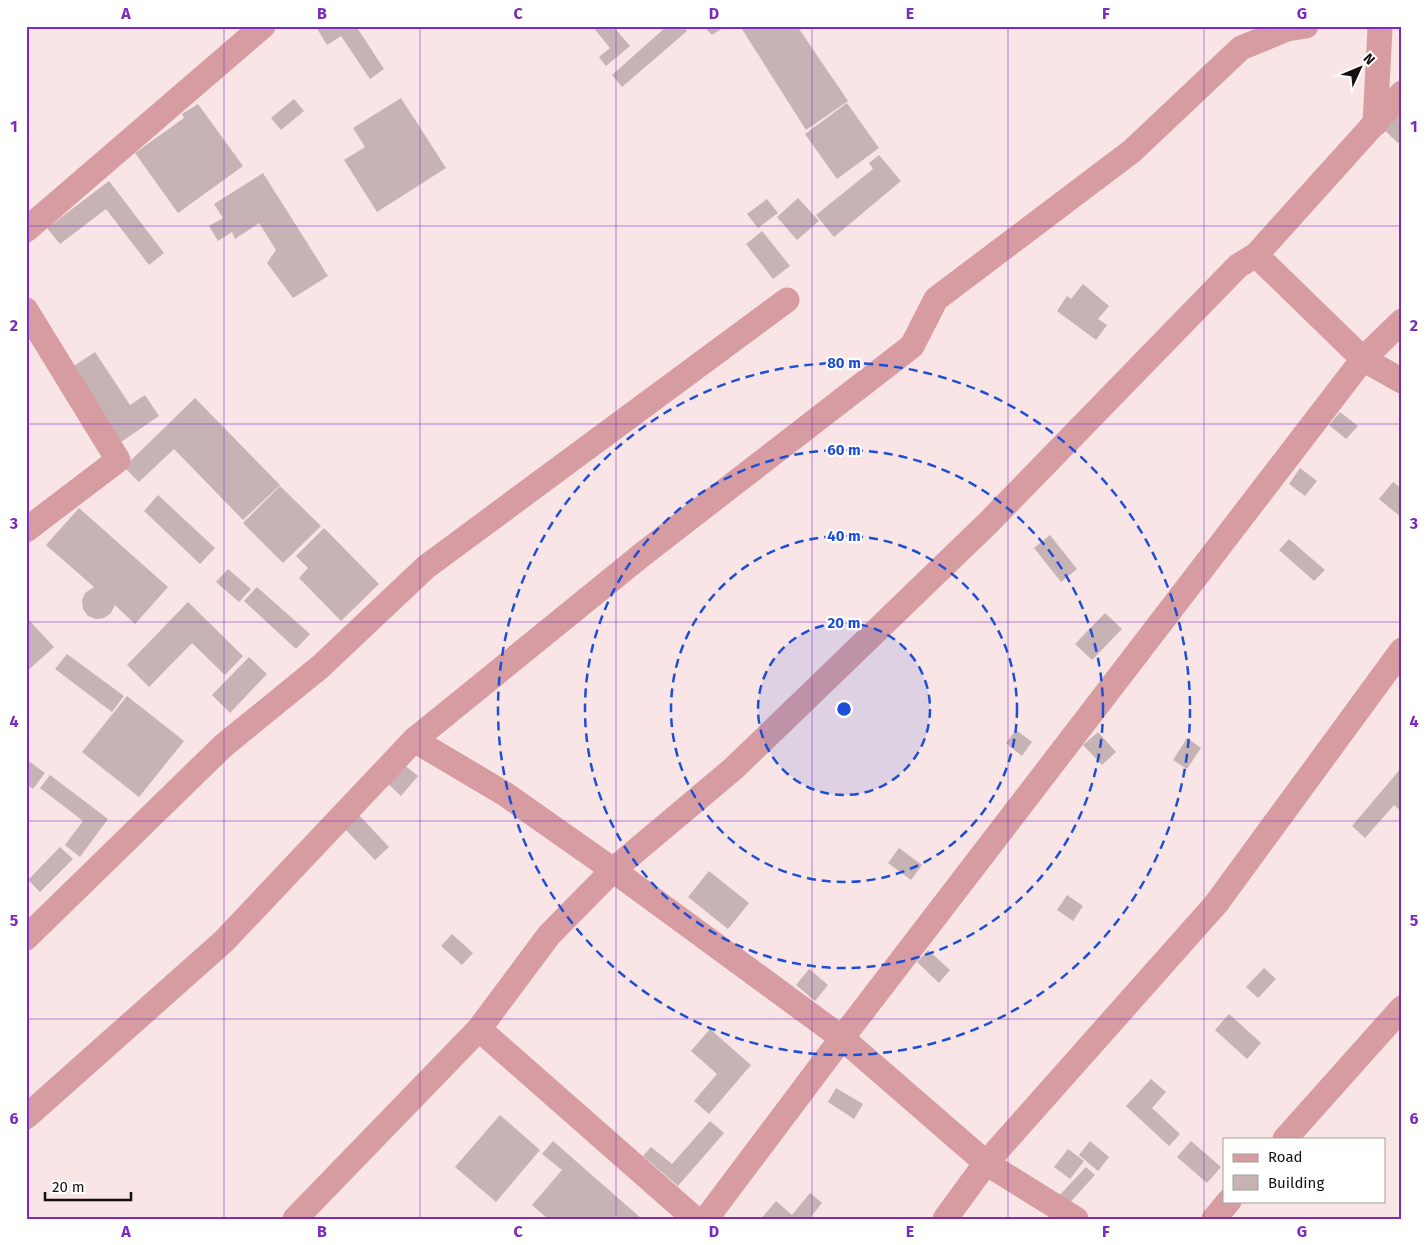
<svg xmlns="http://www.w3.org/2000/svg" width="1428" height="1245" font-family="'Fira Sans',sans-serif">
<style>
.building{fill:#c7b3b4}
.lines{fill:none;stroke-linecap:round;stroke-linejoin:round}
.minor{stroke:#d69ca2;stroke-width:25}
.grid{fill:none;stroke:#7b2cbf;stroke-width:1;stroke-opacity:0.55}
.ring{fill:none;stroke:#1d4ed8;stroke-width:2.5;stroke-dasharray:9 6}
.centre{fill:#1d4ed8;stroke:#fff;stroke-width:2.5}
.ring-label{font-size:15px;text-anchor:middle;font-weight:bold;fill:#1d4ed8;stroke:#fff;stroke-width:4.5;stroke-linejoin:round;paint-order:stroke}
.neatline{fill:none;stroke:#7b2cbf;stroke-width:2}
.grid-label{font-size:16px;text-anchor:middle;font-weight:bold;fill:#7b2cbf}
</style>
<rect width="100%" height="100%" fill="#f9e4e6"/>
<!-- building -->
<g class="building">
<polygon points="317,26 356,26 384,69 370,79 341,36 327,45 316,27"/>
<polygon points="592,26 613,26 630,46 606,66 599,57 610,48"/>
<polygon points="667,26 683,26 687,31 622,87 612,75"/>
<polygon points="703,26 726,26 712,35"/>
<polygon points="740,26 797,26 848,101 806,130"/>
<polygon points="401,98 446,168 377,212 344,160 365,147 353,128"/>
<polygon points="294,99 304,111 281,130 271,118"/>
<polygon points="847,103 879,148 837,179 805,134"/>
<polygon points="198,104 243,166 178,213 135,153 184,118 182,114"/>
<polygon points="1396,111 1402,116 1402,139 1398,143 1381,127"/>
<polygon points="879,155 901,181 834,237 816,215 873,169 869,163"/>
<polygon points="263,173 328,276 293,298 267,263 276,250 259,223 235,239 232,232 218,241 209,226 223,218 214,204"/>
<polygon points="109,181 164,253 149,265 106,209 60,244 47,228"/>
<polygon points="798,198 819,221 797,240 777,217"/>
<polygon points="767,199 778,213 758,228 747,214"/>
<polygon points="762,231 790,266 773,279 746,244"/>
<polygon points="1083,284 1109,306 1098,319 1107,325 1096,340 1057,311 1067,296 1071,299"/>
<polygon points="95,352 130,405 145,395 159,416 121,442 71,368"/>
<polygon points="195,398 280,485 243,520 174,449 139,482 124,467"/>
<polygon points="1340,412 1358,426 1346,439 1329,425"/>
<polygon points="1300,468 1317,481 1305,496 1289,484"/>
<polygon points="1393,482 1402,489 1402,518 1379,499"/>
<polygon points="280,486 321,526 283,563 243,523"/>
<polygon points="158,495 215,548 200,564 144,511"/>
<polygon points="79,508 168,587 135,624 115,605 111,613 104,618 96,619 88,616 83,609 82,600 85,593 94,587 46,545"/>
<polygon points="324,528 379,584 341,621 299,578 308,568 296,556"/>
<polygon points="1050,535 1077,569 1061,582 1034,548"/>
<polygon points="1289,539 1325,570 1314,581 1279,550"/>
<polygon points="228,569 251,589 239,602 216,582"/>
<polygon points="257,587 310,634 296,649 244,601"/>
<polygon points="188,602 243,656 225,675 192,643 149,687 127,665"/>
<polygon points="1105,613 1122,629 1092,660 1075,644"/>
<polygon points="26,617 54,647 26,672"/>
<polygon points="67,654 124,696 112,712 55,669"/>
<polygon points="249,657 267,674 230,713 212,695"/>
<polygon points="127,696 184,741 139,797 82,752"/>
<polygon points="1016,730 1032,742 1022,756 1006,743"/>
<polygon points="1098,732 1116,752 1102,765 1083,745"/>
<polygon points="1187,738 1201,748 1187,769 1173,760"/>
<polygon points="26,759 45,773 33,789 26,784"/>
<polygon points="403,764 418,776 401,796 387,783"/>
<polygon points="1402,767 1402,812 1394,805 1365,838 1352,826"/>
<polygon points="50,775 108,819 80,857 65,845 83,821 40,788"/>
<polygon points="357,813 389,847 375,860 343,827"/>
<polygon points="60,847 73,859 40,892 28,880"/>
<polygon points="899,848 922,865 911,880 888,863"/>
<polygon points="709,871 749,903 728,929 688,897"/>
<polygon points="1067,895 1083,906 1073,921 1057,910"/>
<polygon points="452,934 473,953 462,965 441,946"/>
<polygon points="928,950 950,970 939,983 917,962"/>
<polygon points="1264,968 1276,979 1258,998 1246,987"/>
<polygon points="809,969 828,985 815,1001 796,985"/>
<polygon points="1229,1014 1261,1043 1247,1059 1215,1030"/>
<polygon points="710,1029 751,1065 709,1114 694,1101 717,1074 691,1051"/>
<polygon points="1151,1079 1166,1092 1152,1108 1180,1134 1169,1146 1126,1106"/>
<polygon points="836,1088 863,1104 854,1119 828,1102"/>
<polygon points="500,1115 540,1150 496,1202 455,1167"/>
<polygon points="710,1121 724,1133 678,1186 643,1156 651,1147 672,1164"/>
<polygon points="553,1141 642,1219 548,1219 532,1205 562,1170 542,1154"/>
<polygon points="1090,1141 1109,1157 1098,1171 1079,1155"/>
<polygon points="1191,1141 1221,1167 1207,1183 1177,1157"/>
<polygon points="1068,1149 1084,1161 1070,1179 1054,1167"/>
<polygon points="1086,1167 1095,1175 1065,1208 1056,1199"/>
<polygon points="810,1193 822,1203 809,1219 761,1219 776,1201 792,1215"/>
</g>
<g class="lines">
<!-- minor -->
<g class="minor">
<polyline points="1375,124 1380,29 1379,26"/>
<polyline points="26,230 263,26"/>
<polyline points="1256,255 1363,359 1402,381"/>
<polyline points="26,310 118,460 26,530"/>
<polyline points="414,740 505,794 613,870 842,1038 986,1163 1076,1219"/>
<polyline points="26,938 223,746 320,667 426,567 787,300"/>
<polyline points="479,1029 695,1219"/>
<polyline points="26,1117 224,941 414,740 643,554 912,346 936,299 1132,151 1241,48 1287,29 1306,26"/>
<polyline points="1285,1139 1402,1008"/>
<polyline points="295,1219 479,1029 549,935 613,870 733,769 988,523 1238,266 1256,255 1402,93"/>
<polyline points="706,1219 842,1038 1363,359 1402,321"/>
<polyline points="945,1219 986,1163 1216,904 1402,650"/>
<polyline points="1214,1219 1229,1201"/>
</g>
</g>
<!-- grid -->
<path class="grid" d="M224,26V1219M420,26V1219M616,26V1219M812,26V1219M1008,26V1219M1204,26V1219M26,226H1402M26,424H1402M26,622H1402M26,821H1402M26,1019H1402"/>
<!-- distance rings -->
<circle cx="844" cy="709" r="86" fill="#1d4ed8" fill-opacity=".12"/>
<g class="ring">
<circle cx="844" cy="709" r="86"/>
<circle cx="844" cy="709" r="173"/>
<circle cx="844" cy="709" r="259"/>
<circle cx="844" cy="709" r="346"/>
</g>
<circle cx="844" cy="709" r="8" class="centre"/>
<g class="ring-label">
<text x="844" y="368">80 m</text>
<text x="844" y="455">60 m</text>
<text x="844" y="541">40 m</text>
<text x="844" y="628">20 m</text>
</g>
<!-- border -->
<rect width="1428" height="1245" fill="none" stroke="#ffffff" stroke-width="55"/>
<!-- legend -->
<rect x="1223" y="1138" width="162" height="65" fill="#ffffff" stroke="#a19f9f"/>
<rect x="1233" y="1154" width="25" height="8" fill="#d69ca2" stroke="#a19f9f"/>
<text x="1268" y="1162" font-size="15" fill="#150f0f">Road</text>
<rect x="1233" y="1175" width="25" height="15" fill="#c7b3b4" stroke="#a19f9f"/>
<text x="1268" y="1188" font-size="15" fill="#150f0f">Building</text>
<!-- north arrow -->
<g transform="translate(1360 68) rotate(46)" stroke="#ffffff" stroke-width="4" paint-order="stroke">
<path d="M0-4L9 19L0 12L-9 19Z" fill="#150f0f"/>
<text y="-8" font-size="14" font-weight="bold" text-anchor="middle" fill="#150f0f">N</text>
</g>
<!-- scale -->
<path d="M45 1192v8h86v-8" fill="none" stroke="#150f0f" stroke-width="2.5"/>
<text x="52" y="1192" font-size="15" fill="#150f0f" stroke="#ffffff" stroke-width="4" paint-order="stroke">20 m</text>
<rect x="28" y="28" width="1372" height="1190" class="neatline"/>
<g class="grid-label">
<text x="126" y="19">A</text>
<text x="322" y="19">B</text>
<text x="518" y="19">C</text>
<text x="714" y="19">D</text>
<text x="910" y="19">E</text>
<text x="1106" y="19">F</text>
<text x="1302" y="19">G</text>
<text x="14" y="132">1</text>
<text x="1414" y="132">1</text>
<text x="14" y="331">2</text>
<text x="1414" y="331">2</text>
<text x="14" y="529">3</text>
<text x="1414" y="529">3</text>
<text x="14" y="727">4</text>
<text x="1414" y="727">4</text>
<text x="14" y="926">5</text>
<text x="1414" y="926">5</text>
<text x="14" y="1124">6</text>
<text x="1414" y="1124">6</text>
<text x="126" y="1237">A</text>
<text x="322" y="1237">B</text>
<text x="518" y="1237">C</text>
<text x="714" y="1237">D</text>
<text x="910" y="1237">E</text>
<text x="1106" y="1237">F</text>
<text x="1302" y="1237">G</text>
</g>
</svg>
